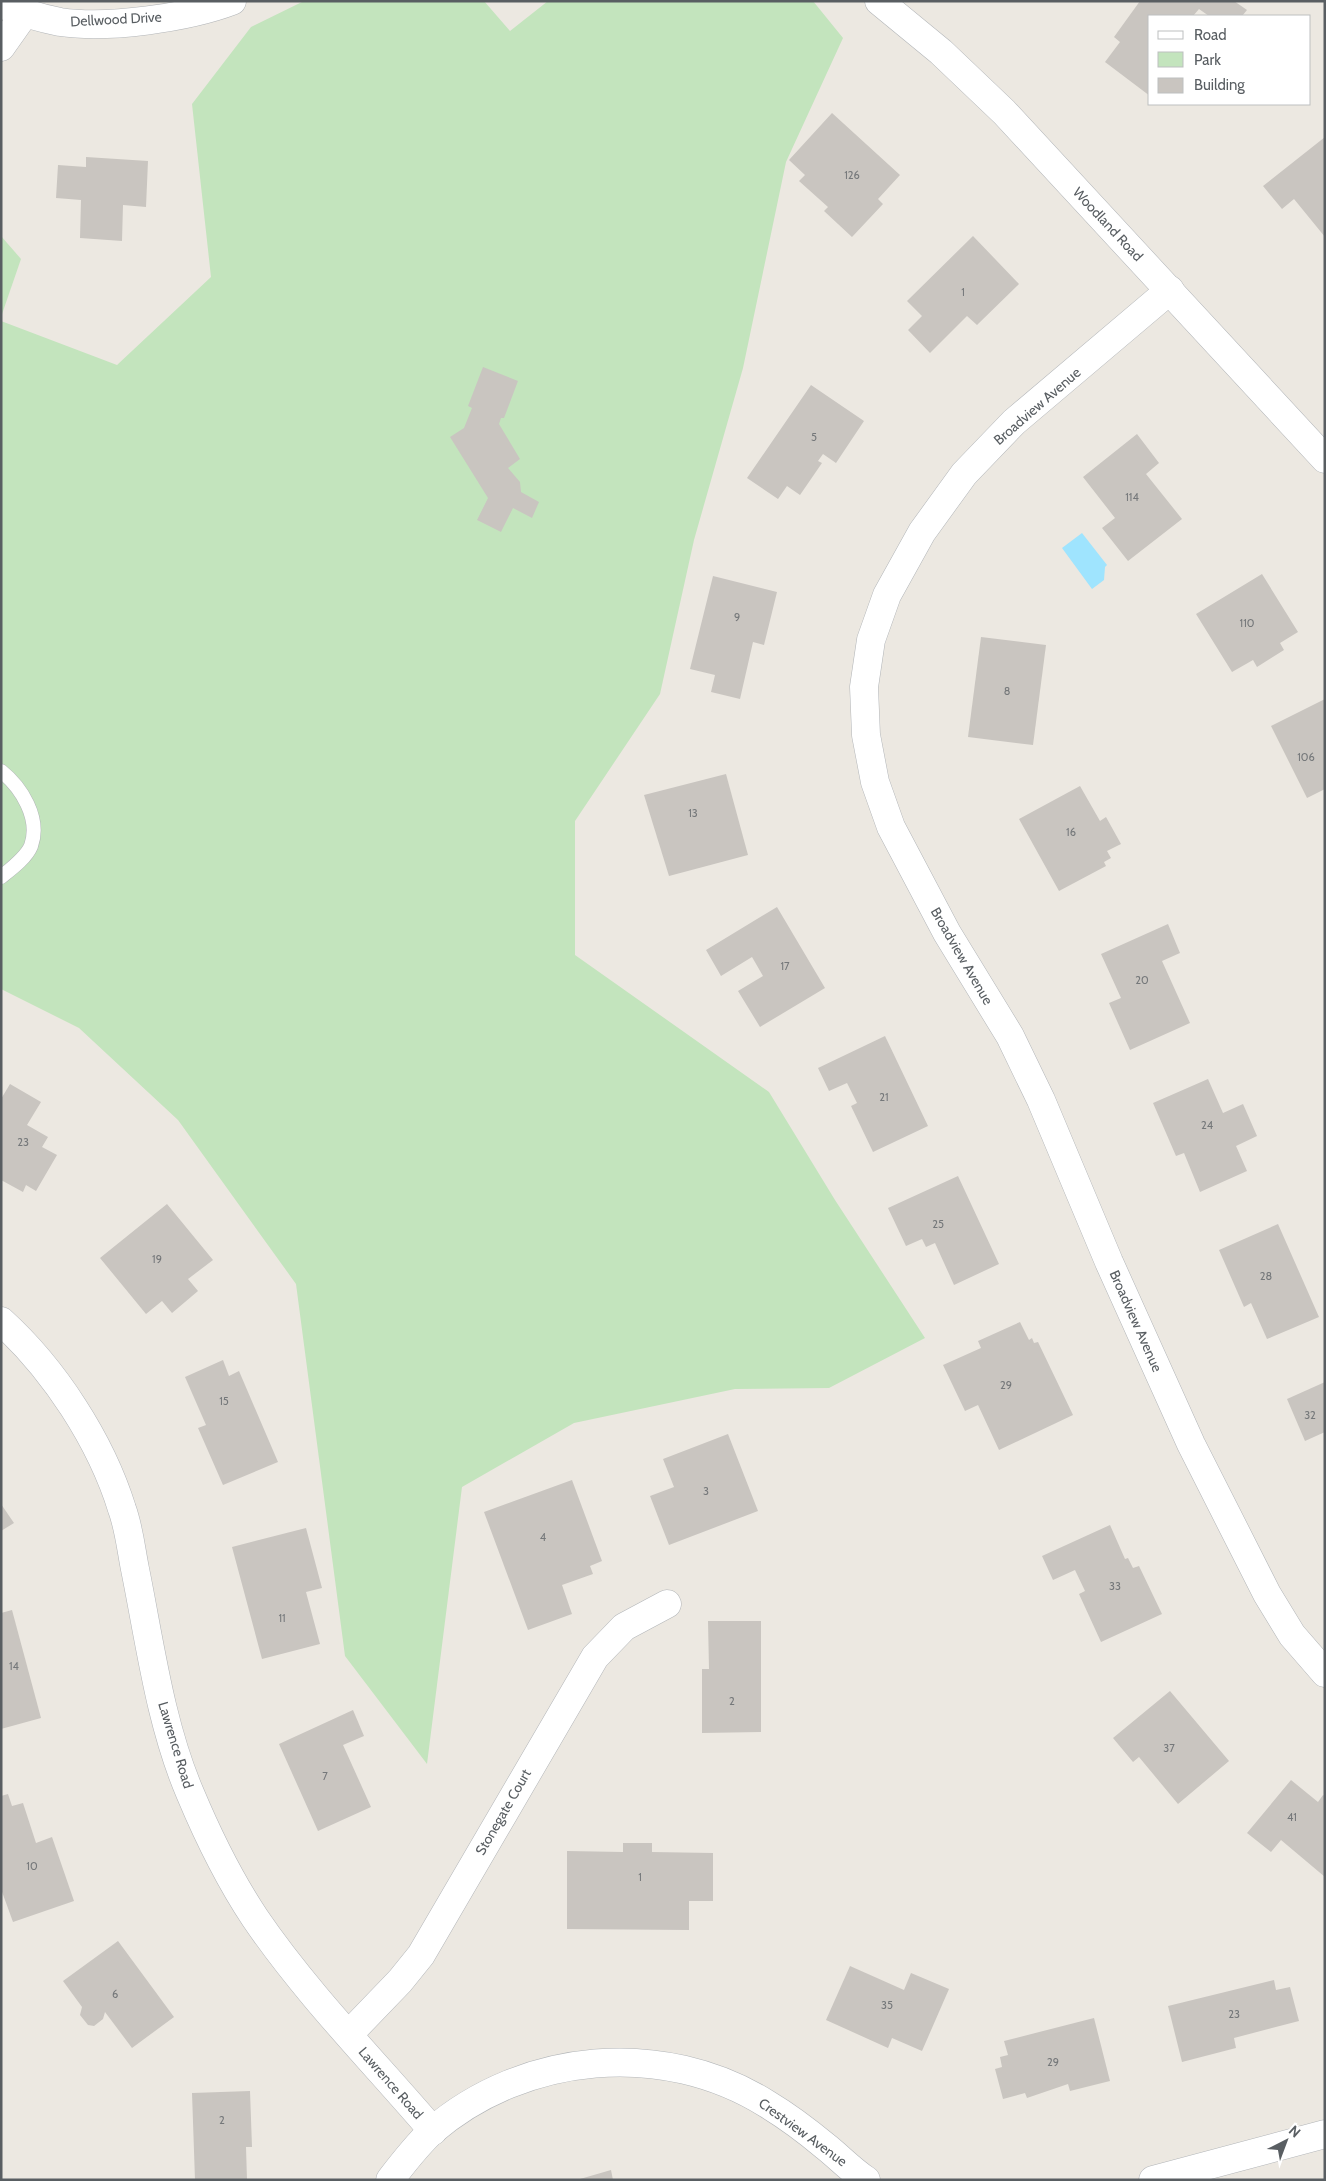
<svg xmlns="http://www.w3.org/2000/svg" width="1326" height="2181" font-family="Cabin,sans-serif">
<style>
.green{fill:#c3e4bd}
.water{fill:#9fe4fe}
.building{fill:#c9c5c0}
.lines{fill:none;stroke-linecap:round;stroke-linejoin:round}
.lane-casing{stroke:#b2b5b8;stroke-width:15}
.street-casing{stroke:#b2b5b8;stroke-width:29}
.lane{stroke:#fff;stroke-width:14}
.street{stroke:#fff;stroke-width:28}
.labels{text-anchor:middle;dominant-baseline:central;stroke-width:4;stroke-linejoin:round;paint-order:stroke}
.number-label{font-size:11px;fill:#75787a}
.street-label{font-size:14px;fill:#595e62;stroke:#fff}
</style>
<rect width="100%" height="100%" fill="#ece8e1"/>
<!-- green -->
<g class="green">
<polygon points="304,1 484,1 510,31 548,1 813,1 843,38 786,162 743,368 694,540 660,694 575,821 575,955 769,1092 835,1200 925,1338 829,1388 735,1389 574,1423 462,1487 427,1764 345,1656 296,1284 178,1120 79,1028 1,989 1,321 117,365 211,277 192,104 251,27"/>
<polygon points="1,236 21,259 1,317"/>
</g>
<!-- water -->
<polygon class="water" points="1082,533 1107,565 1105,567 1104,580 1092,589 1062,548"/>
<!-- building -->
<g class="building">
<polygon points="1140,1 1234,1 1247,10 1242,16 1209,16 1199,9 1193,16 1150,16 1150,96 1105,62 1120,42 1114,37"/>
<polygon points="832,113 900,175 878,199 883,204 852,237 824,211 828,207 799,181 805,175 789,160"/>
<polygon points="1325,137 1325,237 1294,199 1282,209 1263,186"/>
<polygon points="86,157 148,161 146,207 123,205 122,241 80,238 81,200 56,198 58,165 86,167"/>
<polygon points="973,236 1019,284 977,325 967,316 930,353 908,330 922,316 907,301"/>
<polygon points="483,367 518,381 504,418 501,418 499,424 520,459 508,468 520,482 521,492 539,502 532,518 513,508 501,532 477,520 488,498 450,437 464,428 472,408 468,406"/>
<polygon points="811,385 864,421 836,463 823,454 818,461 822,463 800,495 787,486 778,499 747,478"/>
<polygon points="1137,434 1159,463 1146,474 1182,519 1128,561 1102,528 1115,518 1083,477"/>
<polygon points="1262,574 1298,632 1280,643 1284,650 1257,667 1253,660 1232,672 1196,614"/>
<polygon points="713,576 777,592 764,645 753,642 740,699 711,692 715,675 690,669"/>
<polygon points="981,637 1046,645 1033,745 968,737"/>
<polygon points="1325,699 1325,789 1307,798 1271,726"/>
<polygon points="726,774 748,855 669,876 644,795"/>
<polygon points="1080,786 1100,821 1106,817 1121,844 1107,851 1111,858 1104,862 1106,866 1059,891 1019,819"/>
<polygon points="777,907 825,988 760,1027 738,991 763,976 752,957 721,976 706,950"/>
<polygon points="1168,924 1180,953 1162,961 1190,1023 1130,1050 1109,1003 1121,998 1101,954"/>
<polygon points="885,1036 928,1126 873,1152 851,1106 857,1103 847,1083 829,1091 818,1068"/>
<polygon points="1208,1079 1223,1113 1243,1104 1257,1136 1236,1146 1247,1171 1200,1192 1184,1153 1176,1156 1153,1103"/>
<polygon points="10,1084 41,1102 27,1125 48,1137 42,1147 57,1155 36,1191 26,1185 23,1192 1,1180 1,1099"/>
<polygon points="958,1176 999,1264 954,1285 935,1243 926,1247 922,1239 906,1246 888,1208"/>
<polygon points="167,1204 213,1260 188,1279 198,1291 172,1313 162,1301 146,1314 100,1258"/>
<polygon points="1278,1224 1319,1317 1267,1339 1251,1303 1244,1307 1219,1250"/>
<polygon points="1020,1322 1029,1340 1032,1338 1034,1343 1038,1342 1073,1415 999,1450 978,1405 965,1411 943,1365 981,1348 978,1341"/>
<polygon points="223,1360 229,1376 239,1371 278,1462 223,1485 198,1428 206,1425 185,1377"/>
<polygon points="1325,1382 1325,1432 1305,1441 1287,1399"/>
<polygon points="728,1434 758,1511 669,1545 650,1496 674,1487 663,1459"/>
<polygon points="572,1480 602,1561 590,1566 593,1574 562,1585 572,1614 528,1630 484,1512"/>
<polygon points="1,1504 14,1523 1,1531"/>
<polygon points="1110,1525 1125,1559 1128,1558 1133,1568 1139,1566 1162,1614 1101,1642 1079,1594 1085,1591 1075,1570 1053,1580 1042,1556"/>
<polygon points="306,1528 322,1588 306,1592 320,1644 262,1659 232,1547"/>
<polygon points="12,1610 41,1718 1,1729 1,1613"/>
<polygon points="708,1621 761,1621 761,1732 702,1733 702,1669 709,1669"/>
<polygon points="1170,1691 1229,1761 1178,1804 1139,1757 1133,1762 1113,1738"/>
<polygon points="353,1710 364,1736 343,1745 371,1807 318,1831 279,1744"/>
<polygon points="1291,1780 1318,1802 1323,1795 1325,1796 1325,1877 1281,1840 1271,1852 1247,1833"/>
<polygon points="8,1794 12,1806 23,1803 36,1843 52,1837 74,1901 13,1922 1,1889 1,1796"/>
<polygon points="623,1843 652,1843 652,1852 713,1853 713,1901 689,1901 689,1930 567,1929 567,1851 623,1852"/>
<polygon points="118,1941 174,2017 132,2048 105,2012 103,2019 94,2026 88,2025 80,2015 82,2007 63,1981"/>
<polygon points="850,1966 904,1990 911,1973 949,1989 922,2051 892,2038 888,2048 826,2020"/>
<polygon points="1274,1980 1276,1990 1290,1987 1299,2021 1234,2038 1236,2048 1182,2062 1168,2006"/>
<polygon points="1094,2018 1110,2081 1070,2091 1068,2084 1027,2098 1025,2093 1003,2099 995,2069 1002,2067 1000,2057 1008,2055 1004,2041"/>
<polygon points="250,2091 252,2147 246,2147 247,2180 195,2180 192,2093"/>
<polygon points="611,2170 613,2180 580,2180 580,2179"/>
</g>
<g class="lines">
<defs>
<path id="lane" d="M1,771C21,787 41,818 31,846C26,858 11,869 1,877"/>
<g id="street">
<polyline points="879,1 941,52 1004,112 1325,459"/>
<path d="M1,4C20,12 40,18 60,22C108,29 187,18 232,1"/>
<polyline points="1,47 25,13"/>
<polyline points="1170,290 1014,422 964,474 922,532 887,595 871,640 864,687 866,735 875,782 891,827 947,933 1010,1036 1041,1100 1109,1262 1191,1444 1267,1594 1292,1635 1325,1673"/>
<path d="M1,1321C54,1369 101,1441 122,1509C129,1528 131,1549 135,1569C150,1643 160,1723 190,1793C208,1836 229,1879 255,1918C306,1993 374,2062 433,2131"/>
<polyline points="349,2034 400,1981 421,1955 595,1657 624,1627 667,1604"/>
<path d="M390,2180C403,2163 416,2146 432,2131C524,2052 663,2039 767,2104C787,2116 807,2131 825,2146C839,2157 851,2170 866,2180"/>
<polyline points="1153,2180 1325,2134"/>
</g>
</defs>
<!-- lane casing -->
<use href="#lane" class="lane-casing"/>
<!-- street casing -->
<use href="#street" class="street-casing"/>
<!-- lane -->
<use href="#lane" class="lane"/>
<!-- street -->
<use href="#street" class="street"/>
</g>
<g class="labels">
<!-- number labels -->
<g class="number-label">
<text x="852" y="175">126</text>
<text x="963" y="292">1</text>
<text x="814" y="437">5</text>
<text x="1132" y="497">114</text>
<text x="737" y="617">9</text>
<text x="1247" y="623">110</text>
<text x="1007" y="691">8</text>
<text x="1306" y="757">106</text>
<text x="693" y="813">13</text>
<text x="1071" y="832">16</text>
<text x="785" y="966">17</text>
<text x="1142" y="980">20</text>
<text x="884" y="1097">21</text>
<text x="1207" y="1125">24</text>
<text x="23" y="1142">23</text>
<text x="938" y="1224">25</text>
<text x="157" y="1259">19</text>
<text x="1266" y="1276">28</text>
<text x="1006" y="1385">29</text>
<text x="224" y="1401">15</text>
<text x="1310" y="1415">32</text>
<text x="706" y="1491">3</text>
<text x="543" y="1537">4</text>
<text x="1115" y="1586">33</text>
<text x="282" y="1618">11</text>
<text x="14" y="1666">14</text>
<text x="732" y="1701">2</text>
<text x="1169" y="1748">37</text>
<text x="325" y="1776">7</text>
<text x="1292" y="1817">41</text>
<text x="32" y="1866">10</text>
<text x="640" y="1877">1</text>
<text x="115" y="1994">6</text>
<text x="887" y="2005">35</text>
<text x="1234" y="2014">23</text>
<text x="1053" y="2062">29</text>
<text x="222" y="2120">2</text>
</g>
<!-- street labels -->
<g class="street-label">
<text transform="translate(116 19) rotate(-3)">Dellwood Drive</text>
<text transform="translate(1108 224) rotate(47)">Woodland Road</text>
<text transform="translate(1037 406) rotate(-41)">Broadview Avenue</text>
<text transform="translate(962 956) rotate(60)">Broadview Avenue</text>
<text transform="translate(1136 1321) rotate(66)">Broadview Avenue</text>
<text transform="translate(176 1745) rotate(73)">Lawrence Road</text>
<text transform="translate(503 1812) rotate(-60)">Stonegate Court</text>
<text transform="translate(391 2083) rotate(49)">Lawrence Road</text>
<text transform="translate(803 2132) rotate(36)">Crestview Avenue</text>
</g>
</g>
<!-- border -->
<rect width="1326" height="2181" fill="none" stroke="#595e62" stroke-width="5"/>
<!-- legend -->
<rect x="1148" y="15" width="162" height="90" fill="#ffffff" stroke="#bdbfc0"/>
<rect x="1158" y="31" width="25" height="8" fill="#ffffff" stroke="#bdbfc0"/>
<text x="1194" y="40" font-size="15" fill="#595e62">Road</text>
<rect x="1158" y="52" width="25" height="15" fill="#c3e4bd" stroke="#bdbfc0"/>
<text x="1194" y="65" font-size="15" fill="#595e62">Park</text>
<rect x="1158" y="78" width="25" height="15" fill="#c9c5c0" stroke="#bdbfc0"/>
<text x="1194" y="90" font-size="15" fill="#595e62">Building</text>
<!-- north arrow -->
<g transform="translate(1286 2141) rotate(42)" stroke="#ffffff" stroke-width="4" paint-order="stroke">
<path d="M0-4L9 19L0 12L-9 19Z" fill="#595e62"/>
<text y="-8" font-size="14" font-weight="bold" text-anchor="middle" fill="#595e62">N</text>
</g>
</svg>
